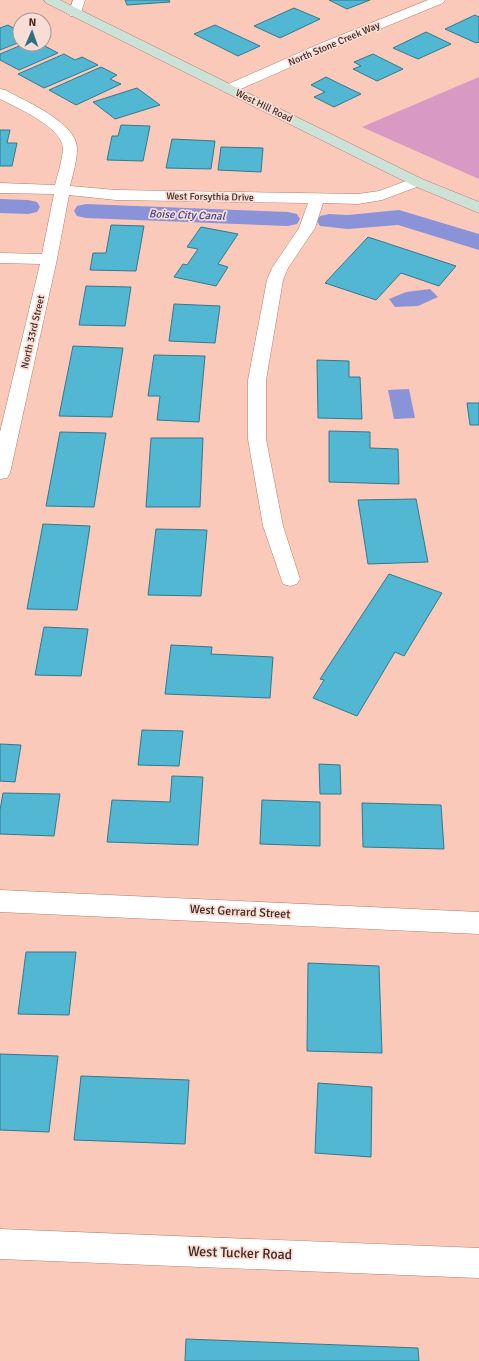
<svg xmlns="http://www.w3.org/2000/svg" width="479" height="1361" font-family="Signika,sans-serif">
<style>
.green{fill:#d899c5}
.water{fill:#8b93d8}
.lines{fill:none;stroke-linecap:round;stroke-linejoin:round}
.canal{fill:#8b93d8;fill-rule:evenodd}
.building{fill:#51b7d3;stroke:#32798c}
.street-casing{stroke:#b57d6b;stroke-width:1}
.secondary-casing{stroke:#b57d6b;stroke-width:1}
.street{fill:#fff;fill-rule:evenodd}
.secondary{fill:#cce2d6;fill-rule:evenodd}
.labels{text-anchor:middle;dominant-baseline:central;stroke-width:3.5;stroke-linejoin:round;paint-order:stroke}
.far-street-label{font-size:10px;fill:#412922;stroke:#f7ddd5}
.far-water-label{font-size:11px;font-style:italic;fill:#3e4092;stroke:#f7ddd5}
.street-label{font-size:12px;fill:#412922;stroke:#f7ddd5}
.near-street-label{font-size:14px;fill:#412922;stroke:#f7ddd5}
</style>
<rect width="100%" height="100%" fill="#fbc9ba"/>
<!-- green -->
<polygon class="green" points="479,77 479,179 362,127"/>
<!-- water -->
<g class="water">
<polygon points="430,289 438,297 418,306 395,307 389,299 406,292"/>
<polygon points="409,389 415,418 394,419 388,390"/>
</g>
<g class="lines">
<!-- canal -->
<g class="canal">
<polygon points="0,199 28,200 37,202 40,207 37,212 28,214 0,213"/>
<polygon points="86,204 288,212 297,214 300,219 297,224 288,226 86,218 77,216 74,211 77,206"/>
<polygon points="399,210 479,234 479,250 398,225 348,229 320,226 317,221 320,216 329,214 348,215"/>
</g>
</g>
<!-- building -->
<g class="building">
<polygon points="125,0 169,0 170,2 127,5"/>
<polygon points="329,0 370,0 347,9"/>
<polygon points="294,8 320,19 280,38 254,26"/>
<polygon points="475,15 479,17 479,42 476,43 445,29"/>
<polygon points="8,25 17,30 20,29 20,42 0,50 0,28"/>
<polygon points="215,25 260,46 238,56 194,34"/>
<polygon points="426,32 451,44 418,59 393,48"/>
<polygon points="24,44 41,44 58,53 19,70 0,60 0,54"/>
<polygon points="64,54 75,60 82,57 98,65 44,88 18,74"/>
<polygon points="373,54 403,69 377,81 353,69 361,66 354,62"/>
<polygon points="101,67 117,75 110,79 121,84 76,105 49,90"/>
<polygon points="326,77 338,83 361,94 334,107 314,97 325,92 311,85"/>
<polygon points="137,88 160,105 115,119 93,102"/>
<polygon points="121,125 150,126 143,161 107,160 112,136 118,136"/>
<polygon points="0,130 10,130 7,143 17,143 12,166 0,166"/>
<polygon points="172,139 215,141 211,169 166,168"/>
<polygon points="221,147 263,148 261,172 218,170"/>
<polygon points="111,225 144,226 136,271 90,270 93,253 106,253"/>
<polygon points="201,227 238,234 218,264 228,267 216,286 174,277 183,264 187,265 198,249 187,247"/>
<polygon points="368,237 456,266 439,286 401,273 376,300 325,283"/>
<polygon points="86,286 131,287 125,326 79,325"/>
<polygon points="174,304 220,306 215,343 169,341"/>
<polygon points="73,346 123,348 112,417 59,416"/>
<polygon points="154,355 205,356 199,422 157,420 160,396 148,396"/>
<polygon points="317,360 349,361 349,377 360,377 362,419 318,418"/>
<polygon points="467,403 479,403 479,425 470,425"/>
<polygon points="329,431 370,432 370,448 398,449 399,484 329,482"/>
<polygon points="60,432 106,433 94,507 46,506"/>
<polygon points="151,438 203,438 200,507 146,507"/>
<polygon points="416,499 428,562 368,564 358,500"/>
<polygon points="43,524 90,526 77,610 27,609"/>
<polygon points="156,529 207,530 201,596 148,595"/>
<polygon points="389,574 442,593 404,656 395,652 357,716 313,698 324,680 320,679"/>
<polygon points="44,627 88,629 81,676 35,675"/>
<polygon points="171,645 212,647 211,654 273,657 270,698 165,694"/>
<polygon points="142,730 183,731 179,766 138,765"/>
<polygon points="0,744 21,745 15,782 0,781"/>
<polygon points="319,764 340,765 341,794 320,794"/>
<polygon points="172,776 203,777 198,845 107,842 112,800 170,802"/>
<polygon points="3,793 60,794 54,836 0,834 0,810"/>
<polygon points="262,800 320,802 320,846 260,844"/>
<polygon points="362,803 441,805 444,849 363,847"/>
<polygon points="26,952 76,952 69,1015 18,1014"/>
<polygon points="308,963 379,966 382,1053 307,1051"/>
<polygon points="0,1054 58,1056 49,1132 0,1130"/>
<polygon points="81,1076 189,1080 185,1144 74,1140"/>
<polygon points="318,1083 372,1087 371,1157 315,1153"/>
<polygon points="186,1339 418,1348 419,1361 185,1361"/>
</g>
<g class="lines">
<defs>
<g id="street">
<polygon points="73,0 85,0 80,16 70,16 69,13"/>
<polygon points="428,0 445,0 443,3 329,50 234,92 229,93 224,92 222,89 224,86 319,44"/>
<path d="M0,89L5,90C25,101 78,123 77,149C77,161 73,174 70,186L116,190L358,194L379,191L417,177L422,179L425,182L422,185L382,200L358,204L323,203L315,228L288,268L283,280L266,380V439L283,526L300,579L297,584L290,586L283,584L263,526L248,439V380L267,280L272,268L299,228L308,203L116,200L69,195L57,259L10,473L7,478L0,479V432L40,264L0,263V253L42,254L54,194L0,193V183L55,185C58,174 62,161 63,149C63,127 17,108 0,99Z"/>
<polygon points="0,890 479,912 479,934 0,912"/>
<polygon points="0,1229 479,1248 479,1278 0,1259"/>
</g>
<polygon id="secondary" points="44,0 60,0 422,179 479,202 479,213 412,185 46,3"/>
</defs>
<!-- street casing -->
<use href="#street" class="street-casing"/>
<!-- secondary casing -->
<use href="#secondary" class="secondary-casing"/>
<!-- street -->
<use href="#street" class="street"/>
<!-- secondary -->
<use href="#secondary" class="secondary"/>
</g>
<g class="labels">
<!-- far-street labels -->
<g class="far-street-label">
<text transform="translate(334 44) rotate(-23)">North Stone Creek Way</text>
<text transform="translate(264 106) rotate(26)">West Hill Road</text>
<text transform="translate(210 197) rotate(1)">West Forsythia Drive</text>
<text transform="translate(33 332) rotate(-77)">North 33rd Street</text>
</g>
<!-- far-water labels -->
<g class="far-water-label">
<text transform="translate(187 215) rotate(2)">Boise City Canal</text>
</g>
<!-- street labels -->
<g class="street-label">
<text transform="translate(240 912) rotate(3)">West Gerrard Street</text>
</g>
<!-- near-street labels -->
<g class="near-street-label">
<text transform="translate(240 1253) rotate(2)">West Tucker Road</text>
</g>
</g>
<!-- north arrow -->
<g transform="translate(32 32) rotate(2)"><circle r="19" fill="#f7ddd5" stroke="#ae958d"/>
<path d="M0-3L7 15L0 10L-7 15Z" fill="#2c6f80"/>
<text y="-6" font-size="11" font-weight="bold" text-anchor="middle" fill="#412922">N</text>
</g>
</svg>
